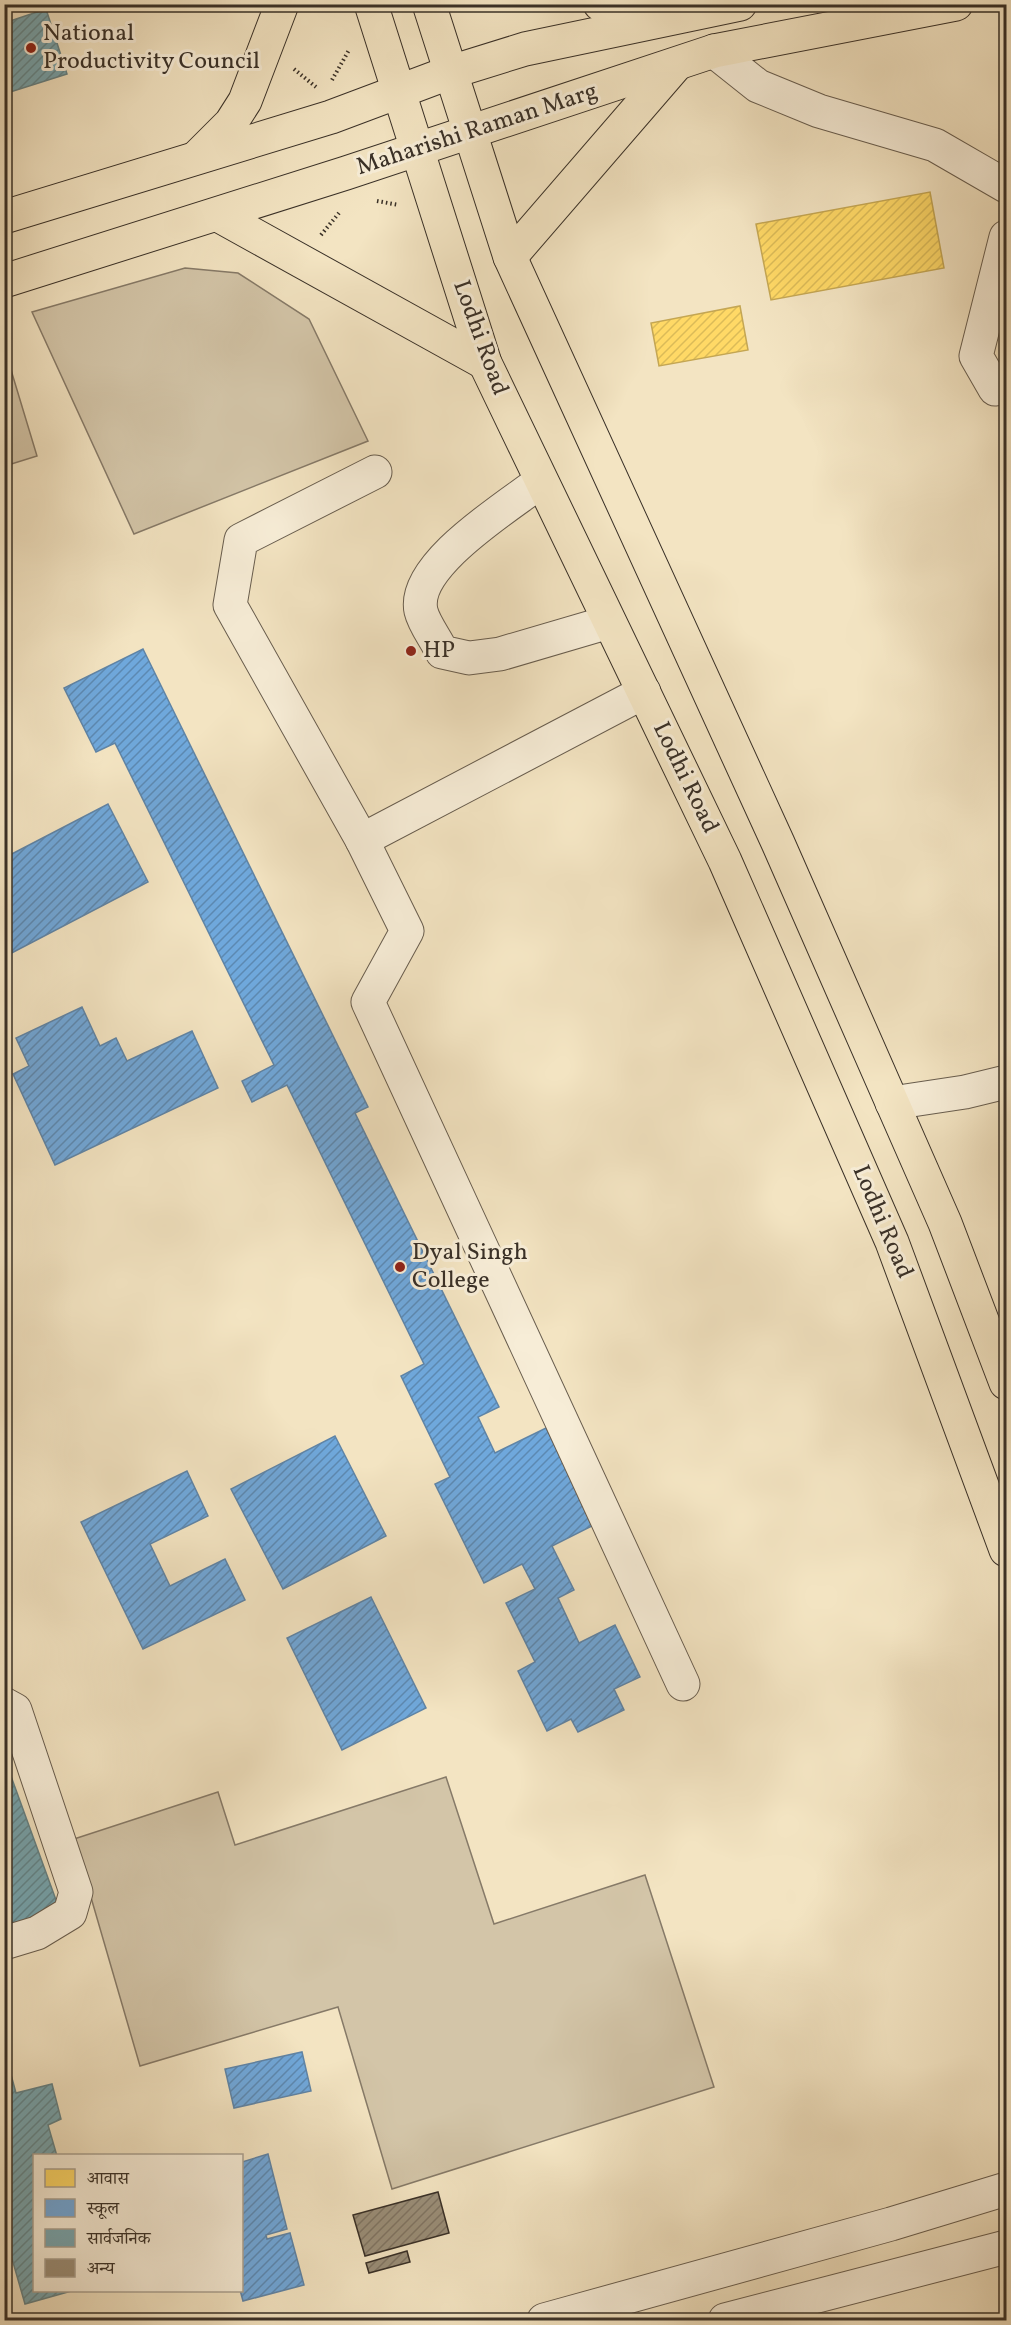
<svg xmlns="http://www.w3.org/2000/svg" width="1011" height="2325" font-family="Vollkorn,'Noto Serif Devanagari',serif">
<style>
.green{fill:#d3c5a8;stroke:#867a68;stroke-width:1.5}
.homes{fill:url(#homes-hatch);stroke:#c4a653;stroke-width:1.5}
.schools{fill:url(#schools-hatch);stroke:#5f84a6;stroke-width:1.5}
.public{fill:url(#public-hatch);stroke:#648286;stroke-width:1.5}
.building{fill:url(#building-hatch);stroke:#393027;stroke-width:1.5}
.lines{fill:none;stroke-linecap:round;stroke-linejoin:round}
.minor-casing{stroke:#685d4e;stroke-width:35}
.major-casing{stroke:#393027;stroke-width:35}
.path{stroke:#393027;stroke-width:4;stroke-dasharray:1.5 3;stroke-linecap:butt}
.minor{stroke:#f7edd7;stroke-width:33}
.major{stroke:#f3e4c2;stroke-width:33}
.poi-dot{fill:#8f2418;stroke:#f7edd7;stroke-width:2}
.labels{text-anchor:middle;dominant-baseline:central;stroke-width:6;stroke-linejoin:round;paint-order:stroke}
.poi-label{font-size:24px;fill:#393027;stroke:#f7edd7;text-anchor:start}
.street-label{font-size:24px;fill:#393027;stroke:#f7edd7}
</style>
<defs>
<pattern id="homes-hatch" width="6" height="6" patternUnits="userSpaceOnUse" patternTransform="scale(1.5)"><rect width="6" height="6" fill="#ffd966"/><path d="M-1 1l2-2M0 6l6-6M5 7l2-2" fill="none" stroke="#dbbb58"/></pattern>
<pattern id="schools-hatch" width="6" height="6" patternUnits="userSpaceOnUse" patternTransform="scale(1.5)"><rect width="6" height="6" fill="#6fa8dc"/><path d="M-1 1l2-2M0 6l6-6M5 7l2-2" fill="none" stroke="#5c89b2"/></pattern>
<pattern id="public-hatch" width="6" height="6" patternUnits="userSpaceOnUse" patternTransform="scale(1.5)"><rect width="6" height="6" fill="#76a5af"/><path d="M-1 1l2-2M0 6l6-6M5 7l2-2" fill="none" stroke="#62878e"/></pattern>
<pattern id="building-hatch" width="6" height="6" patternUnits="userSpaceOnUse" patternTransform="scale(1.5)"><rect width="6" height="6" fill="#9a8e78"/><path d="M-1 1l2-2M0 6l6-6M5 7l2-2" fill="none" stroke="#7f7462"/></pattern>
</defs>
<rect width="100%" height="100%" fill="#f3e4c2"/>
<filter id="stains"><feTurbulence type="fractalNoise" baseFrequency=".00333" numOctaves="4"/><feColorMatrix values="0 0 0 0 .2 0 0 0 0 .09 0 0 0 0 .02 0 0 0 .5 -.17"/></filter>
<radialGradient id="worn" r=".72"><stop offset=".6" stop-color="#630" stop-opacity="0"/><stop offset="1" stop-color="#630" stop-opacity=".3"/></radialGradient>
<!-- green -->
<g class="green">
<polygon points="185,268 238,273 309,319 368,441 134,534 32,312"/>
<polygon points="8,360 37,456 5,466 4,361"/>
<polygon points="446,1777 494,1924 645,1875 714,2087 392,2189 338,2007 140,2066 74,1839 218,1792 235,1845"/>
</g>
<!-- homes -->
<g class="homes">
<polygon points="930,192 944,268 771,300 756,224"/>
<polygon points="740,306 748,350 659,366 651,323"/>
</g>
<!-- schools -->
<g class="schools">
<polygon points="143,649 368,1107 355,1113 499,1407 478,1417 495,1453 546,1428 594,1525 552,1546 574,1590 558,1598 579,1643 615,1625 640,1677 614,1689 624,1710 578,1732 571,1719 547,1731 518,1671 535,1662 506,1603 535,1589 522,1564 484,1583 435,1484 450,1477 401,1376 424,1364 287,1085 252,1102 242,1081 274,1065 115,743 96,752 64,688"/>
<polygon points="108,804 148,882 4,957 4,858"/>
<polygon points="82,1007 100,1046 116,1038 127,1061 192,1031 218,1088 55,1165 13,1074 29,1066 16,1038"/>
<polygon points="335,1436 386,1536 283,1589 231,1489"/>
<polygon points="187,1471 208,1516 150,1544 170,1586 225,1559 245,1600 143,1649 81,1522"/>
<polygon points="371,1597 426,1708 342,1750 287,1638"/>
<polygon points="302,2052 311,2091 234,2108 225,2069"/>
<polygon points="268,2154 287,2229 266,2235 267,2239 290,2233 304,2285 243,2301 240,2290 242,2162"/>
</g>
<!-- public -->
<g class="public">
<polygon points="46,9 67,74 4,94 4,23"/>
<polygon points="4,1757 60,1911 4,1930"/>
<polygon points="4,2049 16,2093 52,2084 61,2119 48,2125 57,2156 34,2156 34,2290 75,2290 25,2304 4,2231"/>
</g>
<!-- building -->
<g class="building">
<polygon points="438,2192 449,2233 365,2256 353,2215"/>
<polygon points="407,2251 410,2262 369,2273 366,2263"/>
</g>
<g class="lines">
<defs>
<g id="minor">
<polyline points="714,51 758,86 819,111 935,145 1006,186"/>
<polyline points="1006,237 976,356 995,389 1006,387"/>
<polyline points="375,472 241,540 230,605 362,840 407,931 368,1002 683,1684"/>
<path d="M541,481C509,506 411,565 421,611C424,624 436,639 442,652L469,658L500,654L609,622"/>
<polyline points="362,840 644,692"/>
<polyline points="892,1103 965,1092 1006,1082"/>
<polyline points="4,1704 15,1710 76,1892 70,1913 37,1933 4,1943"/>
<polyline points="544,2320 891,2224 1006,2189"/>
<polyline points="725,2320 1006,2247"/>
</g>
<g id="major">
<polyline points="371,4 485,363 725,861 892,1242 1006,1550"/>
<polyline points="429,4 510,257 778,843 945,1223 1006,1383"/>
<polyline points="600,4 654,15"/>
<polyline points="198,156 231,123 245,101 282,4"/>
<polyline points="218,215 485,363"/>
<polyline points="4,217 331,117 451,72 525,49 740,4"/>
<polyline points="510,257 675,66"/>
<polyline points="4,281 346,173 714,51 956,4"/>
</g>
</defs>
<!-- minor casing -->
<use href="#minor" class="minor-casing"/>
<!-- major casing -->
<use href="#major" class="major-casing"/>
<!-- path -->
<g class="path">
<polyline points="294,69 316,87"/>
<polyline points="332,80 349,50"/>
<polyline points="377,201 399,205"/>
<polyline points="321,235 339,213"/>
</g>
<!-- minor -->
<use href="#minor" class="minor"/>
<!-- major -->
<use href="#major" class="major"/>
</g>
<!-- markers -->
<g class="poi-dot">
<circle cx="31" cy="48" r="6"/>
<circle cx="411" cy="651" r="6"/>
<circle cx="400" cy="1267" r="6"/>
</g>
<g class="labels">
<!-- poi labels -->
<g class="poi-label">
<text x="43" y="34">National<tspan x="43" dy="28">Productivity Council</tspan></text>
<text x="423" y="651">HP</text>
<text x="412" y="1253">Dyal Singh<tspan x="412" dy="28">College</tspan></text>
</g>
<!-- street labels -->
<g class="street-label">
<text transform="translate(477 130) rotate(-18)">Maharishi Raman Marg</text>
<text transform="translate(480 338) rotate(70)">Lodhi Road</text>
<text transform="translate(685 778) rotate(64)">Lodhi Road</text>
<text transform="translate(882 1222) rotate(67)">Lodhi Road</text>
</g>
</g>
<!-- margin -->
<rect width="1011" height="2325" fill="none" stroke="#f3e4c2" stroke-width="24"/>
<rect x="6" y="6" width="999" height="2313" fill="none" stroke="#393027" stroke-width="3"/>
<rect x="12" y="12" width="987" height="2301" fill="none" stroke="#393027" stroke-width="1.5"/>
<!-- legend -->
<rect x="33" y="2154" width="210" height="138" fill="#f7edd7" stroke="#aba191" stroke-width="1.5"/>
<rect x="45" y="2169" width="30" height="18" fill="#ffd966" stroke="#aba191" stroke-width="1.5"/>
<text x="87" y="2184" font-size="18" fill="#393027">आवास</text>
<rect x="45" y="2199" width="30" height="18" fill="#6fa8dc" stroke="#aba191" stroke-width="1.5"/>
<text x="87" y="2214" font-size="18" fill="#393027">स्कूल</text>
<rect x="45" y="2229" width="30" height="18" fill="#76a5af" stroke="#aba191" stroke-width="1.5"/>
<text x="87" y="2244" font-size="18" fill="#393027">सार्वजनिक</text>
<rect x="45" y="2259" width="30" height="18" fill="#9a8e78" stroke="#aba191" stroke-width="1.5"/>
<text x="87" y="2274" font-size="18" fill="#393027">अन्य</text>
<rect width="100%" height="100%" filter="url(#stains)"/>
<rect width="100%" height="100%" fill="url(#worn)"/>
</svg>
